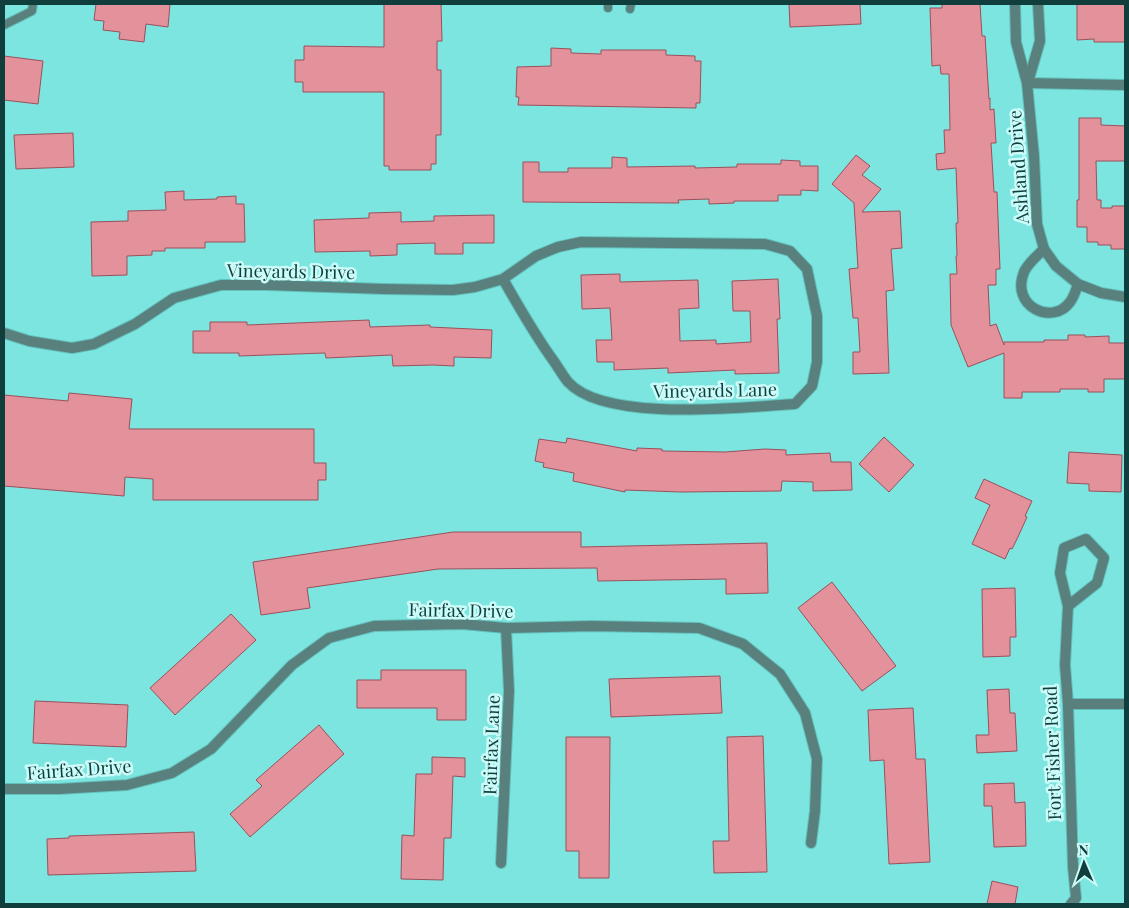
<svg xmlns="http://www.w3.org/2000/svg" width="1129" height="908" font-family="'Playfair Display',serif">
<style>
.building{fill:#e3929c;stroke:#9a505b}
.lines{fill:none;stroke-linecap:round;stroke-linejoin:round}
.lane-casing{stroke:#64c0bc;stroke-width:10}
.street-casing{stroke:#64c0bc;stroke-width:12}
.lane{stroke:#59807d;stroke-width:8}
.street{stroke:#59807d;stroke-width:10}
.labels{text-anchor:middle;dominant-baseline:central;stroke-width:5;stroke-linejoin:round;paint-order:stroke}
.street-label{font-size:18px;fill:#0f3e3c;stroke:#ccfcf9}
</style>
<rect width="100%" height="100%" fill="#7ce5e0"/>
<!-- building -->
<g class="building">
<polygon points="96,4 170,4 168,27 146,24 144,42 119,39 120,32 103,30 104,21 94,20"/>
<polygon points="384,4 441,4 442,41 437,41 437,70 441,70 441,135 436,135 436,164 431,164 431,170 389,170 389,166 384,166 384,92 303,92 303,82 295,82 295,60 304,60 304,46 384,47"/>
<polygon points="789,4 860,4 861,24 790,27"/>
<polygon points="942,4 980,4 982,36 985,36 989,99 990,98 990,110 994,109 996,143 991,143 994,192 997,192 1000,269 996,269 996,285 988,285 990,326 996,324 1004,345 1004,342 1044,342 1044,340 1068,340 1068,335 1085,335 1085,337 1109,336 1109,343 1125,343 1125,379 1104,379 1104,392 1088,392 1088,389 1060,389 1060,392 1022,392 1022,398 1004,398 1004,353 968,367 951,325 950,274 957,274 956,256 957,256 956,223 958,223 956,168 937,170 936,154 945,153 944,130 950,130 949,74 941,74 940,65 932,66 930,8 942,8"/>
<polygon points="1077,4 1125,4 1125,42 1094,42 1094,39 1077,40"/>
<polygon points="551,48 571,49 571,53 601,54 601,50 666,50 666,55 695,56 695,61 701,61 700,103 696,103 696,108 518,105 519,97 516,97 517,67 551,66"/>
<polygon points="4,56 43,61 38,104 4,100"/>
<polygon points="1079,118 1101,118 1101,125 1125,126 1125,161 1096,161 1097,200 1101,200 1101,208 1112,208 1112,206 1125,206 1125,249 1111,249 1111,245 1098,245 1098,242 1087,242 1087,227 1077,227 1077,200 1079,200"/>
<polygon points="73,133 74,167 16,169 14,135"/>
<polygon points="856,155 870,166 862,175 881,189 862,212 900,211 902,248 891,249 894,290 886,291 889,373 853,374 853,352 860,352 858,318 853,318 849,269 858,268 854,203 832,184"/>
<polygon points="612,157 627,158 627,167 695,166 695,168 737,167 737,164 781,164 781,160 800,161 800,166 818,166 818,191 801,190 801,195 778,195 778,201 734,201 734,203 709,204 709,199 678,200 679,203 523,202 523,162 539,162 539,172 568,172 568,168 612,168"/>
<polygon points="184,191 184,200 217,199 217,197 236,196 236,204 244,204 245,242 205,242 205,248 165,248 165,251 152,251 152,255 127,256 127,275 92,276 91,222 128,221 128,211 166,210 165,192"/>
<polygon points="401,212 401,222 434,221 434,216 494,215 494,243 463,243 463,254 435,254 435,243 397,244 397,255 370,256 370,251 315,252 314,220 369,218 369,213"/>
<polygon points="620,274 620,282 698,280 699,308 679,309 680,341 716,340 716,344 751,342 750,311 733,311 732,281 778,279 780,319 777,319 779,373 735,374 735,370 668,373 668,368 614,370 614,362 597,362 596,340 612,340 610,308 582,309 581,275"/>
<polygon points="369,320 370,327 430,325 430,327 492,330 491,358 454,357 454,366 433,365 393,366 392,355 326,358 325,353 239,356 239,353 193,353 193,331 210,331 210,322 247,322 247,325"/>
<polygon points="69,393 132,399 129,429 314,429 314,463 326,463 326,480 318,480 318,500 153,500 153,479 125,477 124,496 4,486 4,395 68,401"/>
<polygon points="884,437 914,465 889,492 859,464"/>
<polygon points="567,438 637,451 637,448 662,449 662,451 725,452 765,449 786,450 786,455 830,453 831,462 851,462 852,490 813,491 813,482 782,481 781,491 681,492 625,490 625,492 573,481 574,473 543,467 544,463 535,461 539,439 566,443"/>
<polygon points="1069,452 1122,455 1121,492 1089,491 1089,484 1067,483"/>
<polygon points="984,479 1032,501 1025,516 1027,517 1017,539 1012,549 1010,548 1005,559 972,544 990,505 975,498"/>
<polygon points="453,532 581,532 581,547 767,543 768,593 726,594 726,579 598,581 597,568 438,569 307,588 310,608 261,615 253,562"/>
<polygon points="832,582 896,666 862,691 798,608"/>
<polygon points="1015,588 1016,637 1010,637 1010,656 983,657 982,589"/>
<polygon points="231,614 256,640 175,715 150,688"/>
<polygon points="381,670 466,670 466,720 437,720 437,708 357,708 357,680 381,680"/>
<polygon points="720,676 722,713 611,717 609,679"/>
<polygon points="1009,689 1010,713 1015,713 1017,751 977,753 976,735 989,735 987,690"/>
<polygon points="35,701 128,705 126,747 33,743"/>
<polygon points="913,708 916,759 925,759 930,862 889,864 884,760 870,761 868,710"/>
<polygon points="319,725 344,754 250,837 230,814 262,786 256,780"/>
<polygon points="763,736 767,872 714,873 713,841 729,841 727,737"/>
<polygon points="566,737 610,737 609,878 579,878 579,851 566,851"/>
<polygon points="432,757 465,758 465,777 453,776 451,838 444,838 443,880 401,879 402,835 414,836 416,774 432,774"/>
<polygon points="1014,783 1015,803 1025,802 1026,846 994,847 992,806 984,806 984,784"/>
<polygon points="194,832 196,871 48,875 47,839 69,838 69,836"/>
<polygon points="992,881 1018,887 1015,904 987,904"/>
</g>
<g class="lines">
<defs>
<g id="lane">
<polyline points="608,8 608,4"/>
<polyline points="630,9 631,4"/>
<polyline points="4,25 32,11 33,4"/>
</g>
<g id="street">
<polyline points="1015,4 1016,42 1027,83 1034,156 1037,224 1044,249 1056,266 1078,284 1101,293 1125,297"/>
<polyline points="1028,82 1040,41 1038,4"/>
<polyline points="1027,83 1125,85"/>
<path d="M1044,249C1037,256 1028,263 1024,272C1010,307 1053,326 1070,302C1074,297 1076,290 1078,284"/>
<path d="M4,333L29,341L72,348L94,344L135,324L174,298L221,285H267L384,289L453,290L475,287L503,279L536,256L558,247L581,242L765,244L790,251L807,269L817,316V362L812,386L795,404C743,407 605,423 568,382C563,376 558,367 553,360C534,334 519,307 503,279"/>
<polygon points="1086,539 1104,558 1097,583 1068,606 1060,573 1064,548"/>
<polyline points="1068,606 1065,665 1068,704 1073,867 1076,898 1071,904"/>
<polyline points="1068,704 1125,704"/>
<polyline points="4,789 59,789 127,785 172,773 211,749 292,665 329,638 374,626 462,624 506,628 592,626 699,628 743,644 780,674 805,713 817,759 815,811 811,843"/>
<polyline points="501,863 509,691 506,628"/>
</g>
</defs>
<!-- lane casing -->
<use href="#lane" class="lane-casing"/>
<!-- street casing -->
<use href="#street" class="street-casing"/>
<!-- lane -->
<use href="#lane" class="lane"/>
<!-- street -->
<use href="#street" class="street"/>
</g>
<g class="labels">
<!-- street labels -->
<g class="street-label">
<text transform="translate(1018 167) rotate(-94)">Ashland Drive</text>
<text transform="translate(291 271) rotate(1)">Vineyards Drive</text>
<text transform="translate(715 390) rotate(-1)">Vineyards Lane</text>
<text transform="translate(461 610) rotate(1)">Fairfax Drive</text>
<text transform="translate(491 745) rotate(-88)">Fairfax Lane</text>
<text transform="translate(1052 753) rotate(-92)">Fort Fisher Road</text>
<text transform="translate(79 769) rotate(-4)">Fairfax Drive</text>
</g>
</g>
<!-- border -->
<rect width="1129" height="908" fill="none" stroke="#0f3e3c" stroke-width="10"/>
<!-- north arrow -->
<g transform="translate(1084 863) rotate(358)" stroke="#ccfcf9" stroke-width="4" paint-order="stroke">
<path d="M0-4L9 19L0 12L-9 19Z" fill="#0f3e3c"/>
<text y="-8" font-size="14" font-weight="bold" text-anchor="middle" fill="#0f3e3c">N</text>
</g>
</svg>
